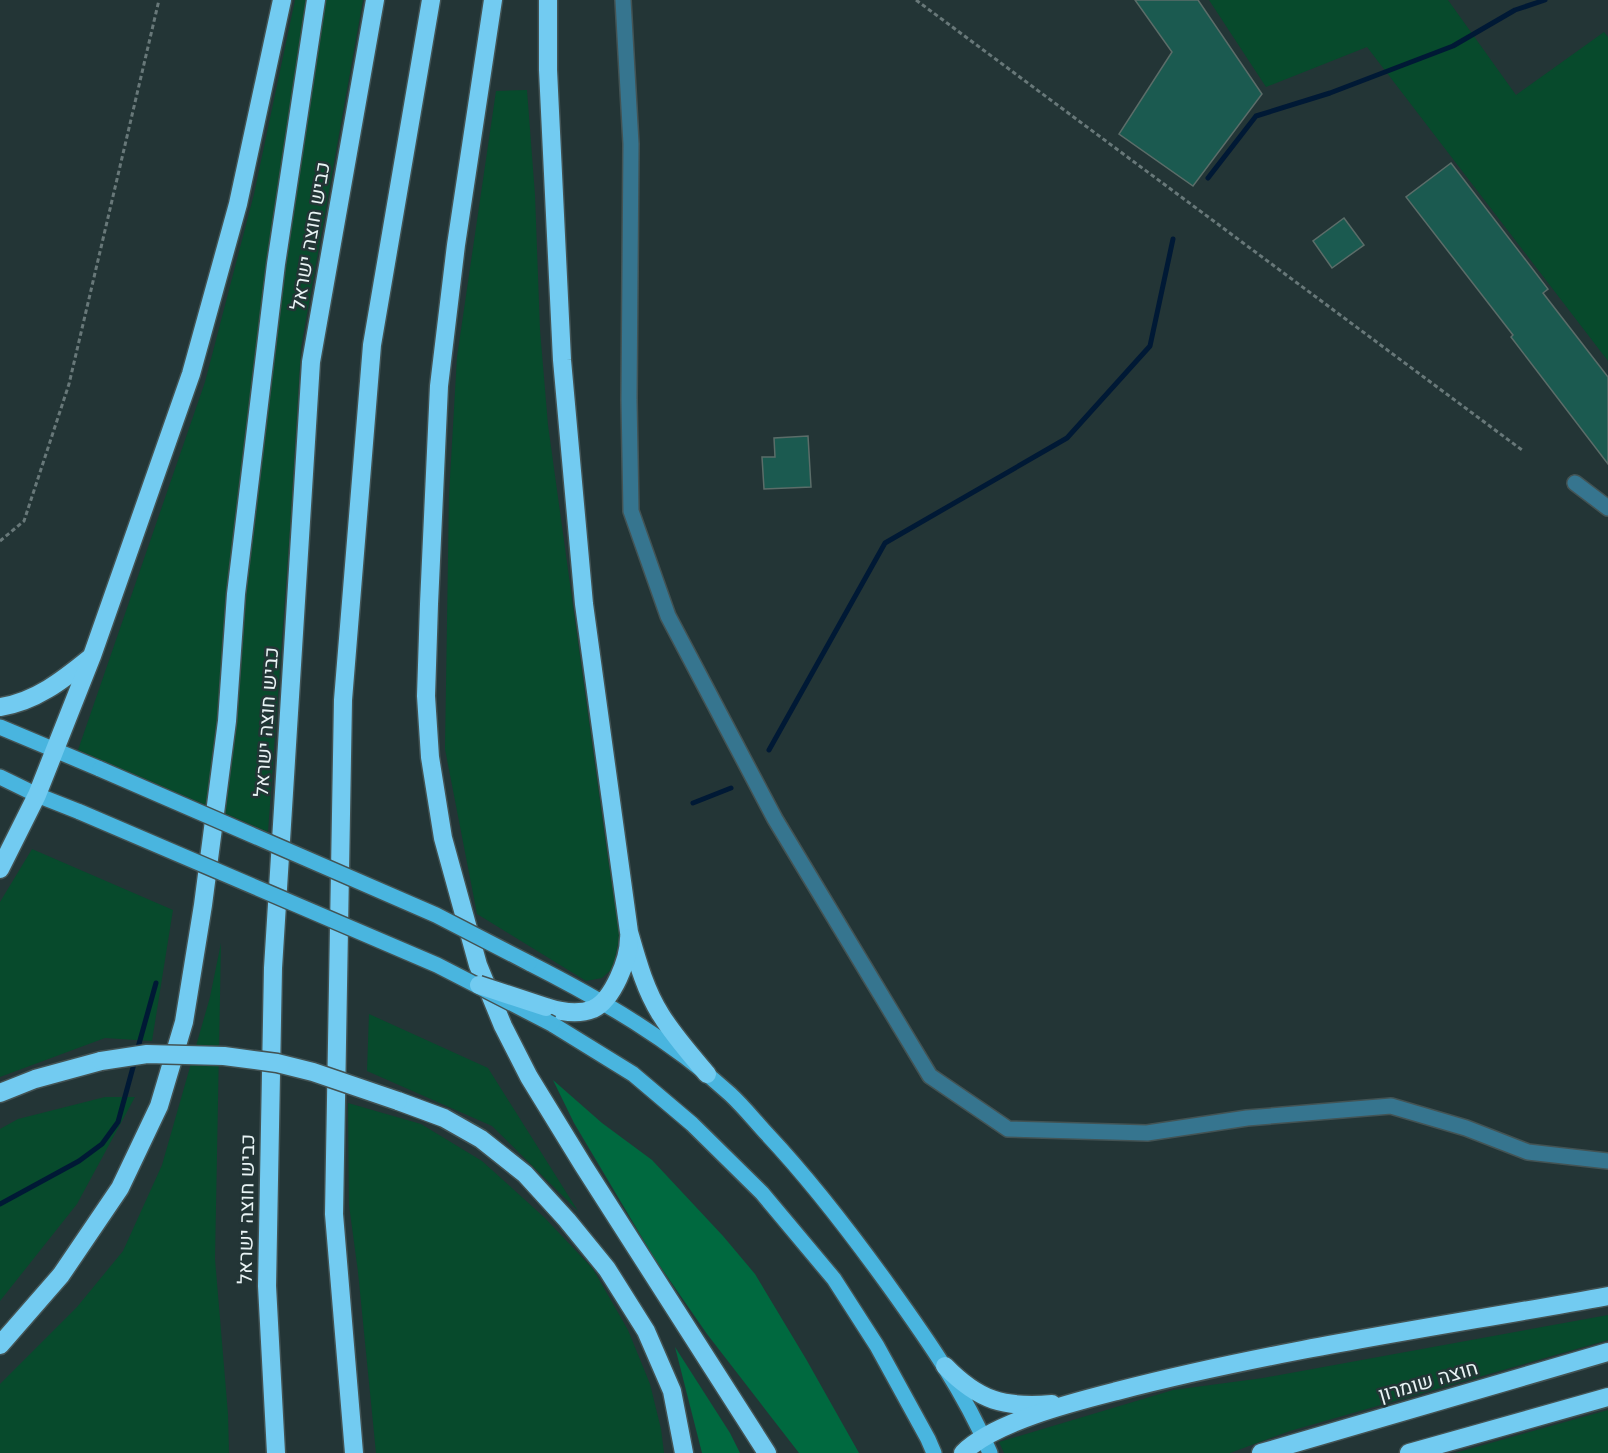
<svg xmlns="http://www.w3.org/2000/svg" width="1608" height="1453" font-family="'Libre Baskerville',Heebo,serif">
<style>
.green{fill:#074a2c}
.forest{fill:#00693f}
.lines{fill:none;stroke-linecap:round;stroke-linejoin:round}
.stream{stroke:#001935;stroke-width:5}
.building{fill:#1b5a50;stroke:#5b6d69;stroke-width:1.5}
.street-casing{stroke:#435354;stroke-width:18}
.primary-casing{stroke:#435354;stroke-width:18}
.highway-casing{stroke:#435354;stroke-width:21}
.path{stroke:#687879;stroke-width:3;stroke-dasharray:4.5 3;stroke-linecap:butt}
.street{stroke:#36758f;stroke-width:15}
.primary{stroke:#49b5df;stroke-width:15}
.highway{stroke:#72cbf1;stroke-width:18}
.primary-bridge-casing{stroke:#435354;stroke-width:18;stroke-linecap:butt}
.highway-bridge-casing{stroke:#435354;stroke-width:21;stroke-linecap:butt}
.primary-bridge{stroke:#49b5df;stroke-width:15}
.highway-bridge{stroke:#72cbf1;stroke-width:18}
.labels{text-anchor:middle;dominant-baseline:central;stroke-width:5;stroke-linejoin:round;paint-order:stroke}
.street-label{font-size:20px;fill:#e8f3f4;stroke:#233536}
</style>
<rect width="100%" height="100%" fill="#233536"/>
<!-- green -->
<g class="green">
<polygon points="295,0 363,0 301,348 290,529 268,832 78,750 205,382 254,194"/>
<polygon points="1209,0 1448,0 1516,95 1604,32 1608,37 1608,361 1367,47 1266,87"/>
<polygon points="527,90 535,195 540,330 548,425 608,859 620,934 613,968 602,978 586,981 477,914 445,749 449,495 457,357 496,91"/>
<polygon points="32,849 173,910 152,1041 105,1038 0,1077 0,902"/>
<polygon points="221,943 215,1259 228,1414 229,1453 0,1453 0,1384 77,1307 123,1251 162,1165 210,997"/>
<polygon points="369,1014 488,1068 578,1211 492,1126 367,1071"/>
<polygon points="105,1097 135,1097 77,1204 0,1301 0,1129 18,1119"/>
<polygon points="348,1103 421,1124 482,1161 545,1218 593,1269 628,1330 650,1384 661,1429 664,1453 376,1453 358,1272 349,1205"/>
<polygon points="1608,1315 1608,1340 1290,1431 1230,1453 1004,1453 999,1442 1173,1390 1263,1378"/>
<polygon points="1608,1410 1608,1453 1455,1453"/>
</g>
<!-- forest -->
<g class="forest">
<polygon points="553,1080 602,1123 652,1160 723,1236 755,1274 806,1359 859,1453 799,1453 707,1334 653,1256 574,1123"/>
<polygon points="675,1347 730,1433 740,1453 702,1453"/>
</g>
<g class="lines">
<!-- stream -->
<g class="stream">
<polyline points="1208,178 1256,116 1330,93 1453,46 1515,10 1545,0"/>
<polyline points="769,750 885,543 1067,438 1150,346 1173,239"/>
<polyline points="693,803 731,788"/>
<polyline points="137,1051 156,983"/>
<polyline points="0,1204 79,1161 102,1144 118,1122 135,1060"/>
</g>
</g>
<!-- building -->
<g class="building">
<polygon points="1135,0 1198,0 1262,94 1193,186 1119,134 1172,52"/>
<polygon points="1451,163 1548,289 1543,293 1608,377 1608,464 1511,337 1513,335 1406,197"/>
<polygon points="1344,218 1364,245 1332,268 1313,241"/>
<polygon points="808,436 811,487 764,489 762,457 775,457 774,438"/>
</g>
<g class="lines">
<defs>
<g id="street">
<polyline points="623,0 631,144 629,400 631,511 668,616 775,819 930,1076 1008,1129 1147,1133 1247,1118 1391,1106 1466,1128 1528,1152 1608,1161"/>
<polyline points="1575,483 1608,508"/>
</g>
<g id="primary">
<polyline points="0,727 100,769"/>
<polyline points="0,777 37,795 80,812"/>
<path d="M529,963C600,999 671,1040 730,1094C743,1106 755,1121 767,1134C812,1182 851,1233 889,1286C927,1339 965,1393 990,1453"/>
<polyline points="552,1024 633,1074 692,1124 762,1193 834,1279 877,1346 928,1439 934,1453"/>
</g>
<g id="highway">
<polyline points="493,0 456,245 439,386 429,604 426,696 430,757 443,838 478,965 503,1026 529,1077 583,1165 767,1453"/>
<path d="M548,0V70L562,360L584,604L629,932C637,960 645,990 661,1015C674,1036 691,1055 707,1074"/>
<path d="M0,707C35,702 63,680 90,658"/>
<polyline points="0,869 37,795 92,656 191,374 238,204 282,0"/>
<path d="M546,1007C561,1012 578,1015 593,1009C613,1000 629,959 629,938"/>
<polyline points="0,1093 35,1079 101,1061"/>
<polyline points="398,1101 444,1118 481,1139 525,1174 567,1220 607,1269 646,1331 672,1391 684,1453"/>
<polyline points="0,1345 61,1275 120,1188 159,1106 184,1022 203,905 227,721 236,594 276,264 316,0"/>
<path d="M945,1366C979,1401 1004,1408 1052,1404"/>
<polyline points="276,1453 267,1286 273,968 311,362 375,0"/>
<polyline points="354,1453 334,1214 343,700 372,345 431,0"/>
<path d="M963,1453C994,1422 1074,1402 1117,1391C1279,1349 1444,1326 1608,1296"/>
<polyline points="1261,1453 1608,1352"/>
<polyline points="1409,1453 1608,1397"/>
</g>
</defs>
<!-- street casing -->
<use href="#street" class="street-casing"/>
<!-- primary casing -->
<use href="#primary" class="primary-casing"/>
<!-- highway casing -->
<use href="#highway" class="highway-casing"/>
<!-- path -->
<g class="path">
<polyline points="916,0 1522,450"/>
<polyline points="0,541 24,521 69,384 159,0"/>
</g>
<!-- street -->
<use href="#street" class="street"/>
<!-- primary -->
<use href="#primary" class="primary"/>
<!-- highway -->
<use href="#highway" class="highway"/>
<defs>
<g id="primary-bridge">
<polyline points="100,769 436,915 529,963"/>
<polyline points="80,812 437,965 552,1024"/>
</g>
<g id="highway-bridge">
<polyline points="479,985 546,1007"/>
<polyline points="101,1061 147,1054 224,1056 277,1063 313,1072 398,1101"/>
</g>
</defs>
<!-- primary-bridge casing -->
<use href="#primary-bridge" class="primary-bridge-casing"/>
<!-- highway-bridge casing -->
<use href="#highway-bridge" class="highway-bridge-casing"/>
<!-- primary-bridge -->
<use href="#primary-bridge" class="primary-bridge"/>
<!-- highway-bridge -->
<use href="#highway-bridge" class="highway-bridge"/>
</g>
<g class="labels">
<!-- street labels -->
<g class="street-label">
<text transform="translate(310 236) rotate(-80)">כביש חוצה ישראל</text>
<text transform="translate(266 722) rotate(-86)">כביש חוצה ישראל</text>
<text transform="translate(246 1209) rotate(-89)">כביש חוצה ישראל</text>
<text transform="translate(1428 1381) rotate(-16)">חוצה שומרון</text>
</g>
</g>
</svg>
